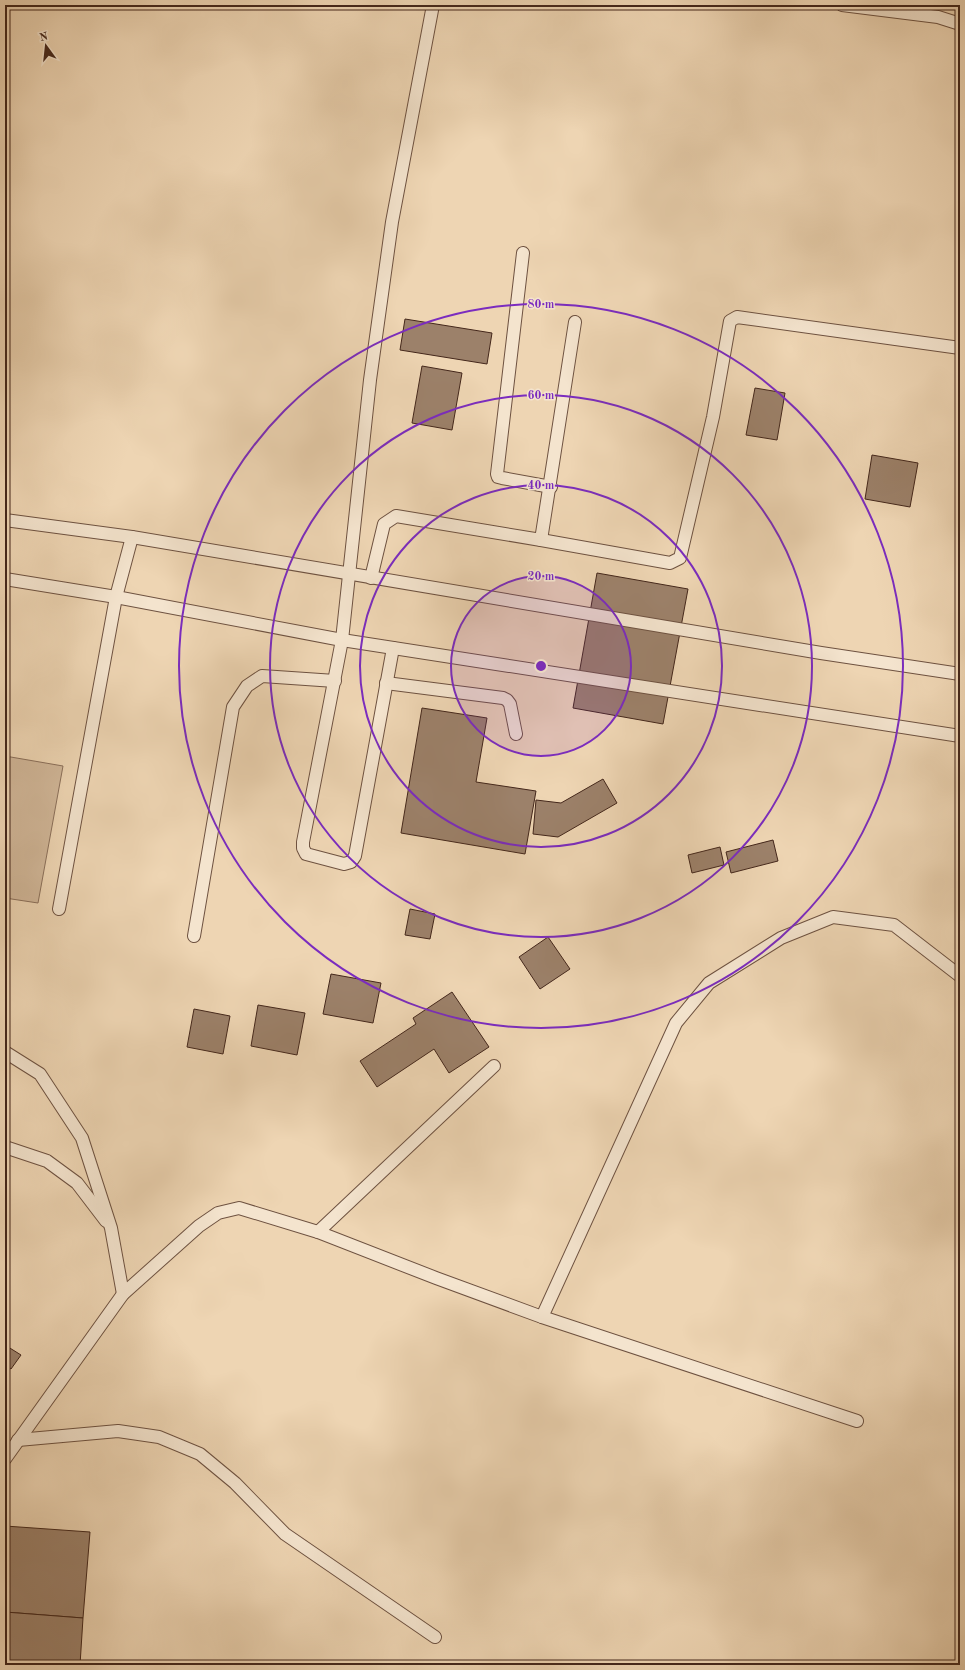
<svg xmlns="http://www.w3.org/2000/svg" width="965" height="1670" font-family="'Old Standard TT',serif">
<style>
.green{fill:#d1b799;stroke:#8a6f5a}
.building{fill:#9c816a;stroke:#44271b}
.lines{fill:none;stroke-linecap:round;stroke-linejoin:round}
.service-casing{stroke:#6e5241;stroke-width:14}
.service{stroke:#f4e4ce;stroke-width:12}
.ring{fill:none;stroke:#7b2cbf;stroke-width:2}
.centre{fill:#7b2cbf;stroke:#f4e4ce;stroke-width:2}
.ring-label{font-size:12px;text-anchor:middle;font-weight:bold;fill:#7b2cbf;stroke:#f4e4ce;stroke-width:3;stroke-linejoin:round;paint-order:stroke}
</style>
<rect width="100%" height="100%" fill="#eed5b3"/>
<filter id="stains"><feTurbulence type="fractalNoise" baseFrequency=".005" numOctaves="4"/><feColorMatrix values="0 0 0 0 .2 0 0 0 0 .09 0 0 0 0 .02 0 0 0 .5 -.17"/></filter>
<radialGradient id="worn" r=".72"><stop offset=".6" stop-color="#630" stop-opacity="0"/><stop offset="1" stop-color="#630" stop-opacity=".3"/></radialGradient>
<!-- green -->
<polygon class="green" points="5,756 63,766 38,903 5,898"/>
<!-- building -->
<g class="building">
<polygon points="405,319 492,333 487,364 400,350"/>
<polygon points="422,366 462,373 452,430 412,423"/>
<polygon points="755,388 785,393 777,440 746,435"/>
<polygon points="872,455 918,463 910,507 865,499"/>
<polygon points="597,573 688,589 663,724 573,708"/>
<polygon points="422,708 487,718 476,782 536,791 525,854 401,833"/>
<polygon points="603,779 617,803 558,837 533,834 536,800 561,803"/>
<polygon points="773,840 778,861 731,873 726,852"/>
<polygon points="720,847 724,865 692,873 688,855"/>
<polygon points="410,909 435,914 430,939 405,935"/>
<polygon points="548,937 570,969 540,989 519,957"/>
<polygon points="331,974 381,983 373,1023 323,1014"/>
<polygon points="452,992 489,1047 449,1073 434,1049 377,1087 360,1061 416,1024 413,1018"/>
<polygon points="258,1005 305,1013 297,1055 251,1046"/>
<polygon points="194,1009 230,1016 223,1054 187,1047"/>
<polygon points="5,1345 21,1355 11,1369 5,1365"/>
<polygon points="5,1526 90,1532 83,1618 5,1612"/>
<polygon points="5,1612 83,1618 80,1665 5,1665"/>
</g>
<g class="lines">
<defs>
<g id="service">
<polyline points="842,5 938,17 960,24"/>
<polyline points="523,253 497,474 498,477 502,478 551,487"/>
<polyline points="5,520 132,537 821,653 960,674"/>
<polyline points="541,540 670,563 680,558 713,417 730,321 737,317 960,348"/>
<polyline points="371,578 384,524 396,516 541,540 575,322"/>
<polyline points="5,579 116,597 342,640 960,736"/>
<polyline points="393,648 355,856 351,862 344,864 306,854 303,848 303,842 342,640 370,380 392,222 433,5"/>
<polyline points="386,683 503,698 507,700 510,704 516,734"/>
<polyline points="59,909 116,597 132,537"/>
<polyline points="194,936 233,707 247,686 262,676 335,681"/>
<polyline points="5,1052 40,1074 82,1138 111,1228 123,1294"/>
<polyline points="5,1147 47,1161 77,1183 106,1221"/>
<polyline points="318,1232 494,1066"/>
<polyline points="542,1317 676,1023 709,983 781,938 833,917 894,925 960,976"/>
<polyline points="18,1440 118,1431 159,1437 200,1454 235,1483 285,1534 435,1637"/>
<polyline points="5,1459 123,1294 199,1226 218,1213 239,1208 318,1232 436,1278 542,1317 857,1421"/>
</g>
</defs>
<!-- service casing -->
<use href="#service" class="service-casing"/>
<!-- service -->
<use href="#service" class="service"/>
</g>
<!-- distance rings -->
<circle cx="541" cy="666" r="90" fill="#7b2cbf" fill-opacity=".12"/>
<g class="ring">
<circle cx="541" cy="666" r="90"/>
<circle cx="541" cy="666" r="181"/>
<circle cx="541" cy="666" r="271"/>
<circle cx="541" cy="666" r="362"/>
</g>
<circle cx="541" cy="666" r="6" class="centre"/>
<g class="ring-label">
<text x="541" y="308">80 m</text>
<text x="541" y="399">60 m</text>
<text x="541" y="489">40 m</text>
<text x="541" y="580">20 m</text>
</g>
<!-- margin -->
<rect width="965" height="1670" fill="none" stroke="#eed5b3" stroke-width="20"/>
<rect x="6" y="6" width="953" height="1658" fill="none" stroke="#44271b" stroke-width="2"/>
<rect x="10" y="10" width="945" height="1650" fill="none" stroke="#44271b"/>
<!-- north arrow -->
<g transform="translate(46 46) rotate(345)" stroke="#f4e4ce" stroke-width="3" paint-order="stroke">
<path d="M0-3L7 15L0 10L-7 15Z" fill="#44271b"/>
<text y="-6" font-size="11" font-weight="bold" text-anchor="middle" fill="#44271b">N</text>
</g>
<rect width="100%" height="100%" filter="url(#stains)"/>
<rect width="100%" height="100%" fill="url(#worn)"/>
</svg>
